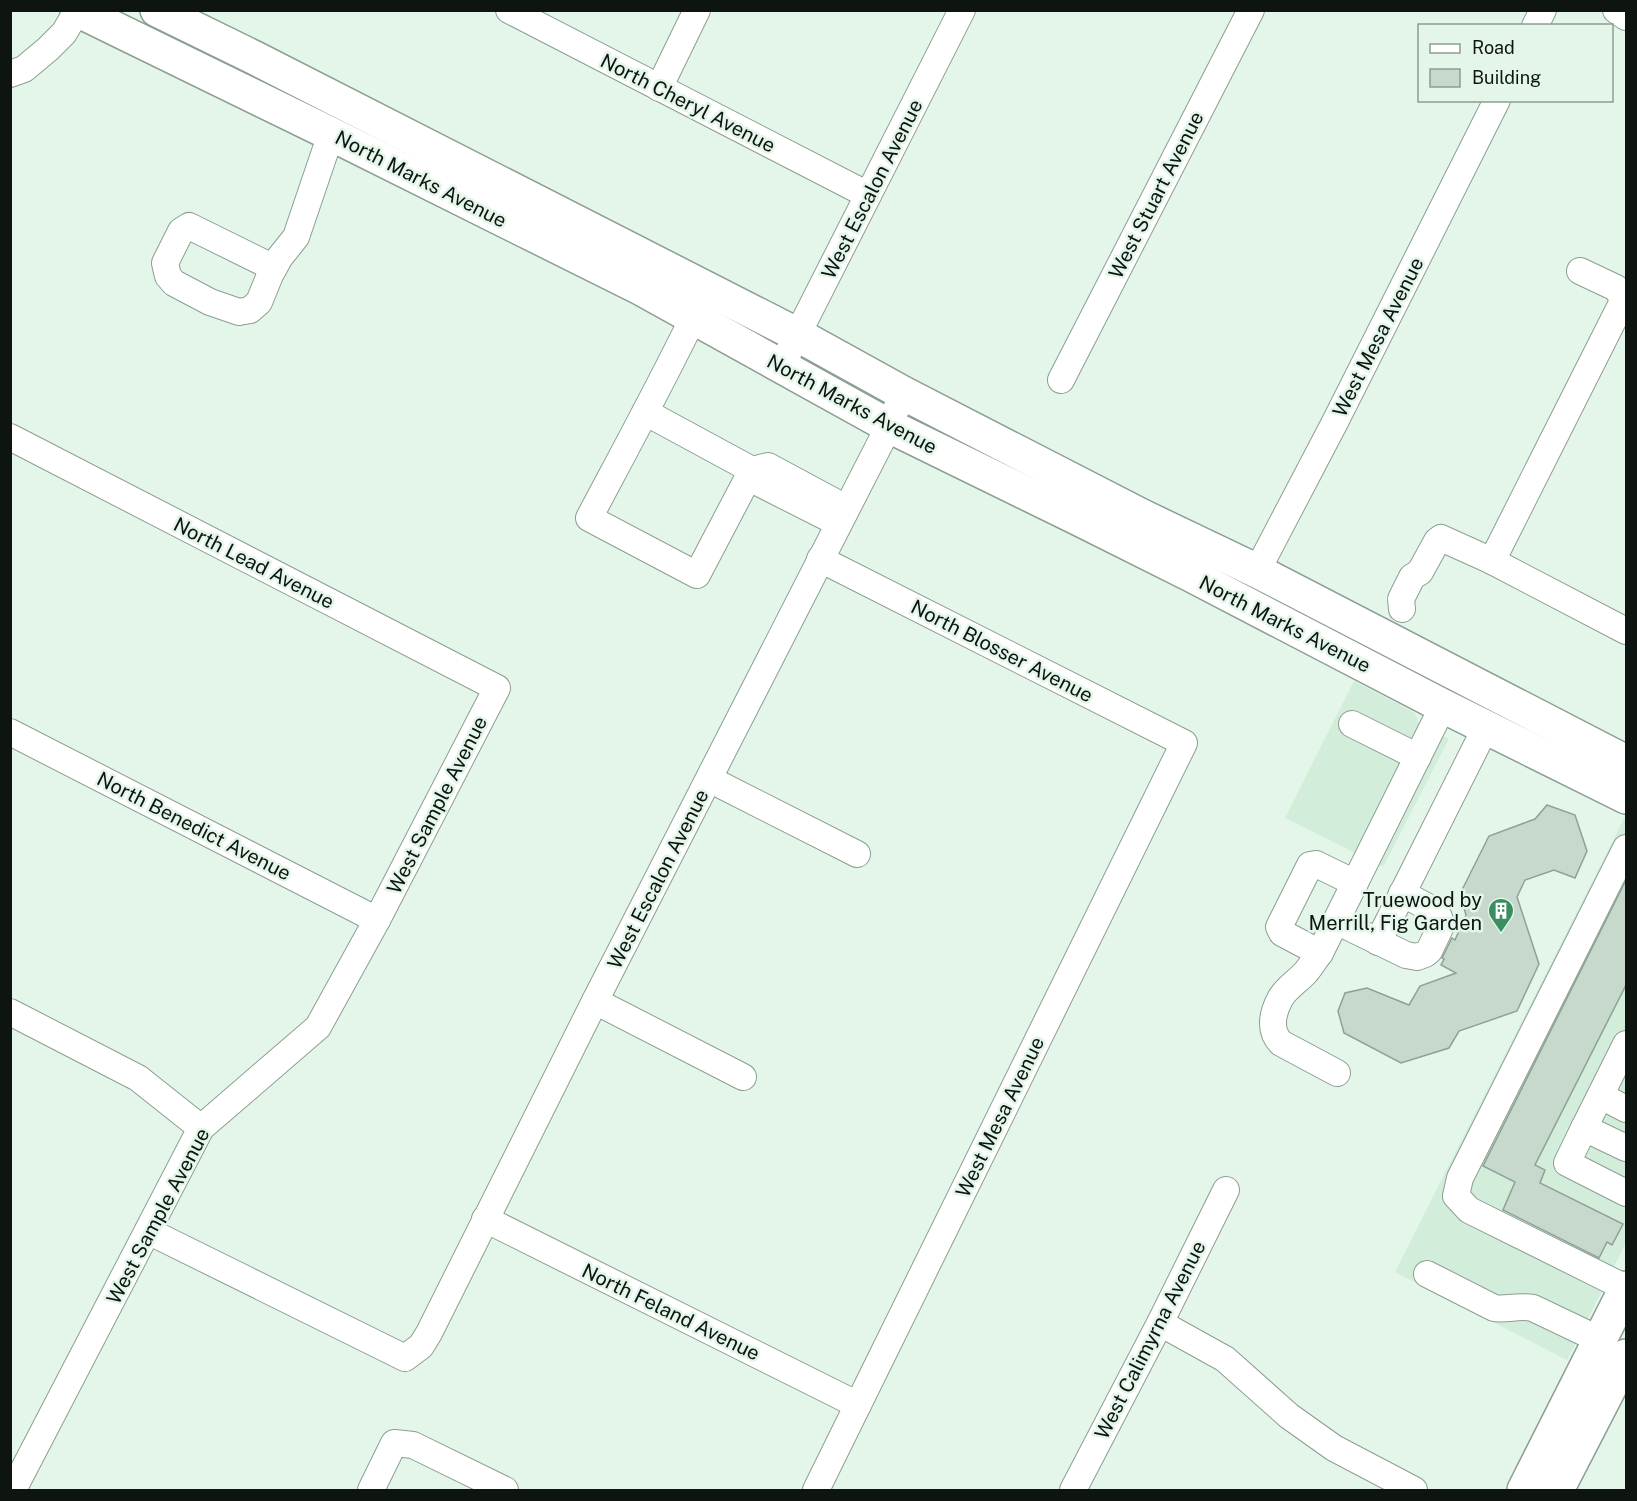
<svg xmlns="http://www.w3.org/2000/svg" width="1637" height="1501" font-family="'Public Sans',sans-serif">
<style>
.built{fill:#d3eddb}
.building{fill:#c6d9cc;stroke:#8fa195;stroke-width:1.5}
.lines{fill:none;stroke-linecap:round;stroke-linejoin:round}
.minor-casing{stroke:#8c9e92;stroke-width:28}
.major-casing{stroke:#8c9e92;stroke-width:36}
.minor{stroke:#fff;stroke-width:26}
.major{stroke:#fff;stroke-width:33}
.labels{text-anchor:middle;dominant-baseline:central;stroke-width:5;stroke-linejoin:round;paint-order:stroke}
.street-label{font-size:20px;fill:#0e1510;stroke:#e3f6e9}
.poi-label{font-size:20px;fill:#0e1510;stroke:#e3f6e9;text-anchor:end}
</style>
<rect width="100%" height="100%" fill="#e3f6e9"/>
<!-- built -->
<g class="built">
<polygon points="1354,681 1415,713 1419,724 1449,739 1383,867 1285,818"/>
<polygon points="1624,819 1626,820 1626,1243 1567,1360 1395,1272"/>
</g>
<!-- building -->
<g class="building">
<polygon points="1547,805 1575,815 1587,851 1575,878 1554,870 1525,880 1517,897 1539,964 1517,1011 1459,1031 1449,1048 1401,1063 1344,1033 1338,1011 1345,993 1367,988 1409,1005 1420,986 1456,973 1441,965 1444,959 1442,958 1452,938 1455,940 1466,915 1460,894 1489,836 1535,819"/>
<polygon points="1626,880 1626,985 1535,1165 1545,1170 1540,1183 1623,1224 1612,1245 1607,1242 1599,1258 1503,1210 1515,1182 1483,1166"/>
</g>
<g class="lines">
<defs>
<g id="minor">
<polyline points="509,10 868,195"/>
<polyline points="1616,10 1626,17"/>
<polyline points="1535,26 1543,10"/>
<polyline points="10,74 24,69 48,49 64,33 77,11"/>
<polyline points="659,88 697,10"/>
<polyline points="274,268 189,226 181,231 165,263 168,276 174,283 210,302 239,312 250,310 259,302 270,275 280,257 296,237 331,134"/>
<polyline points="1580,271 1616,288 1624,299"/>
<polyline points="1626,300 1624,299 1492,561 1626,631"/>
<polyline points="781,367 962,10"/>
<polyline points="1061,380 1251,10"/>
<path d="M645,412L752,470L697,575L589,518C624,452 660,386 693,318"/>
<polyline points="10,437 497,688 377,920 318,1027 201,1128 13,1490"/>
<polyline points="838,523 761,484 752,470 768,466 846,508"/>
<polyline points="1257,571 1335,422 1497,100"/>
<polyline points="1402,609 1401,599 1412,577 1420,572 1437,541 1441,538 1492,561"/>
<polyline points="1352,724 1418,757"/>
<polyline points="10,732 377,920"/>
<polyline points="709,779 857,854"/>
<polyline points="1626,848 1460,1178 1456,1196 1469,1210 1626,1288"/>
<polyline points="1336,921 1406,955 1417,957 1425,954 1429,951 1441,926 1439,917 1433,910 1402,893"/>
<polyline points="1378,942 1486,727"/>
<polyline points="1320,953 1282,933 1279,927 1310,865 1316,864 1355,883"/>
<polyline points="595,1001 743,1077"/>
<polyline points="10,1012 138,1078 201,1128"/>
<polyline points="1626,1044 1584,1128 1626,1148"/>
<path d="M1337,1073L1281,1043C1269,1031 1272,1014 1280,999C1285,989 1298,981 1306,972C1311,966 1315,959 1320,953L1443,706"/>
<polyline points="1601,1096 1626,1109"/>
<polyline points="1584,1128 1567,1163 1626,1193"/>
<polyline points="485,1219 858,1405"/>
<polyline points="148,1231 405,1358 421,1346 429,1333 595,1001 889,426 903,393"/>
<path d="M1427,1274L1494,1308C1507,1310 1519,1305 1533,1308L1600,1340"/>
<polyline points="1160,1323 1225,1359 1289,1416 1334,1448 1414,1490"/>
<polyline points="371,1490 394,1443 413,1445 505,1490"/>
<polyline points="816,1490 1184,743 820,559"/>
<polyline points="1073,1490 1160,1323 1226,1190"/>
</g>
<g id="major">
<polyline points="77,10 329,133 642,289 889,426 1075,517 1191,575 1443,706 1626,797"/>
<polyline points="157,10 255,58 798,335 903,393 1142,516 1257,571 1626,762"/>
<polyline points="1524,1490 1626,1288"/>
<polyline points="1557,1490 1626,1356"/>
</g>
</defs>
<!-- minor casing -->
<use href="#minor" class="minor-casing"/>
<!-- major casing -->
<use href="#major" class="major-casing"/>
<!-- minor -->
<use href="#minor" class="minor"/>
<!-- major -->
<use href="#major" class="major"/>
</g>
<!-- icons -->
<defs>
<symbol id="building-pin" viewBox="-11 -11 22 30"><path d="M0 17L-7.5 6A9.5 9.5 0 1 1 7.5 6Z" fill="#3b8e60" stroke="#e3f6e9"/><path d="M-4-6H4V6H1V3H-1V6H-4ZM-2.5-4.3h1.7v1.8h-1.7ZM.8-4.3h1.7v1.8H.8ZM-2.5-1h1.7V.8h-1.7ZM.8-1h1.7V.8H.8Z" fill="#fff"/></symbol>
</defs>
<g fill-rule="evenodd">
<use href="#building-pin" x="1486" y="896" width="30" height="40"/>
</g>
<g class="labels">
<!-- street labels -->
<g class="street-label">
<text transform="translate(688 103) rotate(27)">North Cheryl Avenue</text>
<text transform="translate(421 179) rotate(27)">North Marks Avenue</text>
<text transform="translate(872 189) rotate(-63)">West Escalon Avenue</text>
<text transform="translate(1156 195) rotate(-63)">West Stuart Avenue</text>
<text transform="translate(1378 337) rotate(-63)">West Mesa Avenue</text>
<text transform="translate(852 404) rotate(28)">North Marks Avenue</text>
<text transform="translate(254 563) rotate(27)">North Lead Avenue</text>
<text transform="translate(1285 624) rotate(27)">North Marks Avenue</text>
<text transform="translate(1002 651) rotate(27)">North Blosser Avenue</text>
<text transform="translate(437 805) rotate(-63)">West Sample Avenue</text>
<text transform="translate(194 826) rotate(27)">North Benedict Avenue</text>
<text transform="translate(658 879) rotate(-63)">West Escalon Avenue</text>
<text transform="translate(1000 1117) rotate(-64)">West Mesa Avenue</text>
<text transform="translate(158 1216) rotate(-62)">West Sample Avenue</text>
<text transform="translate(671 1312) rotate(26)">North Feland Avenue</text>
<text transform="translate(1150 1340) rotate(-63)">West Calimyrna Avenue</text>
</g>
<!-- poi labels -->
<g class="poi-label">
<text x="1482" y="900">Truewood by<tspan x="1482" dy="23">Merrill, Fig Garden</tspan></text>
</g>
</g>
<!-- border -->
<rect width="1637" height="1501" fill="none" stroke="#0e1510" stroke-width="24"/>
<!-- legend -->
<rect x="1418" y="24" width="195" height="78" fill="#e3f6e9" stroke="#8e9c92" stroke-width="1.5"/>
<rect x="1430" y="44" width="30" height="9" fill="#ffffff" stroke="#8e9c92" stroke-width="1.5"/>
<text x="1472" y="54" font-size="18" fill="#0e1510">Road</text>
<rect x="1430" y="69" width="30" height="18" fill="#c6d9cc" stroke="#8e9c92" stroke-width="1.5"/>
<text x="1472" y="84" font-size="18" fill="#0e1510">Building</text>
</svg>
